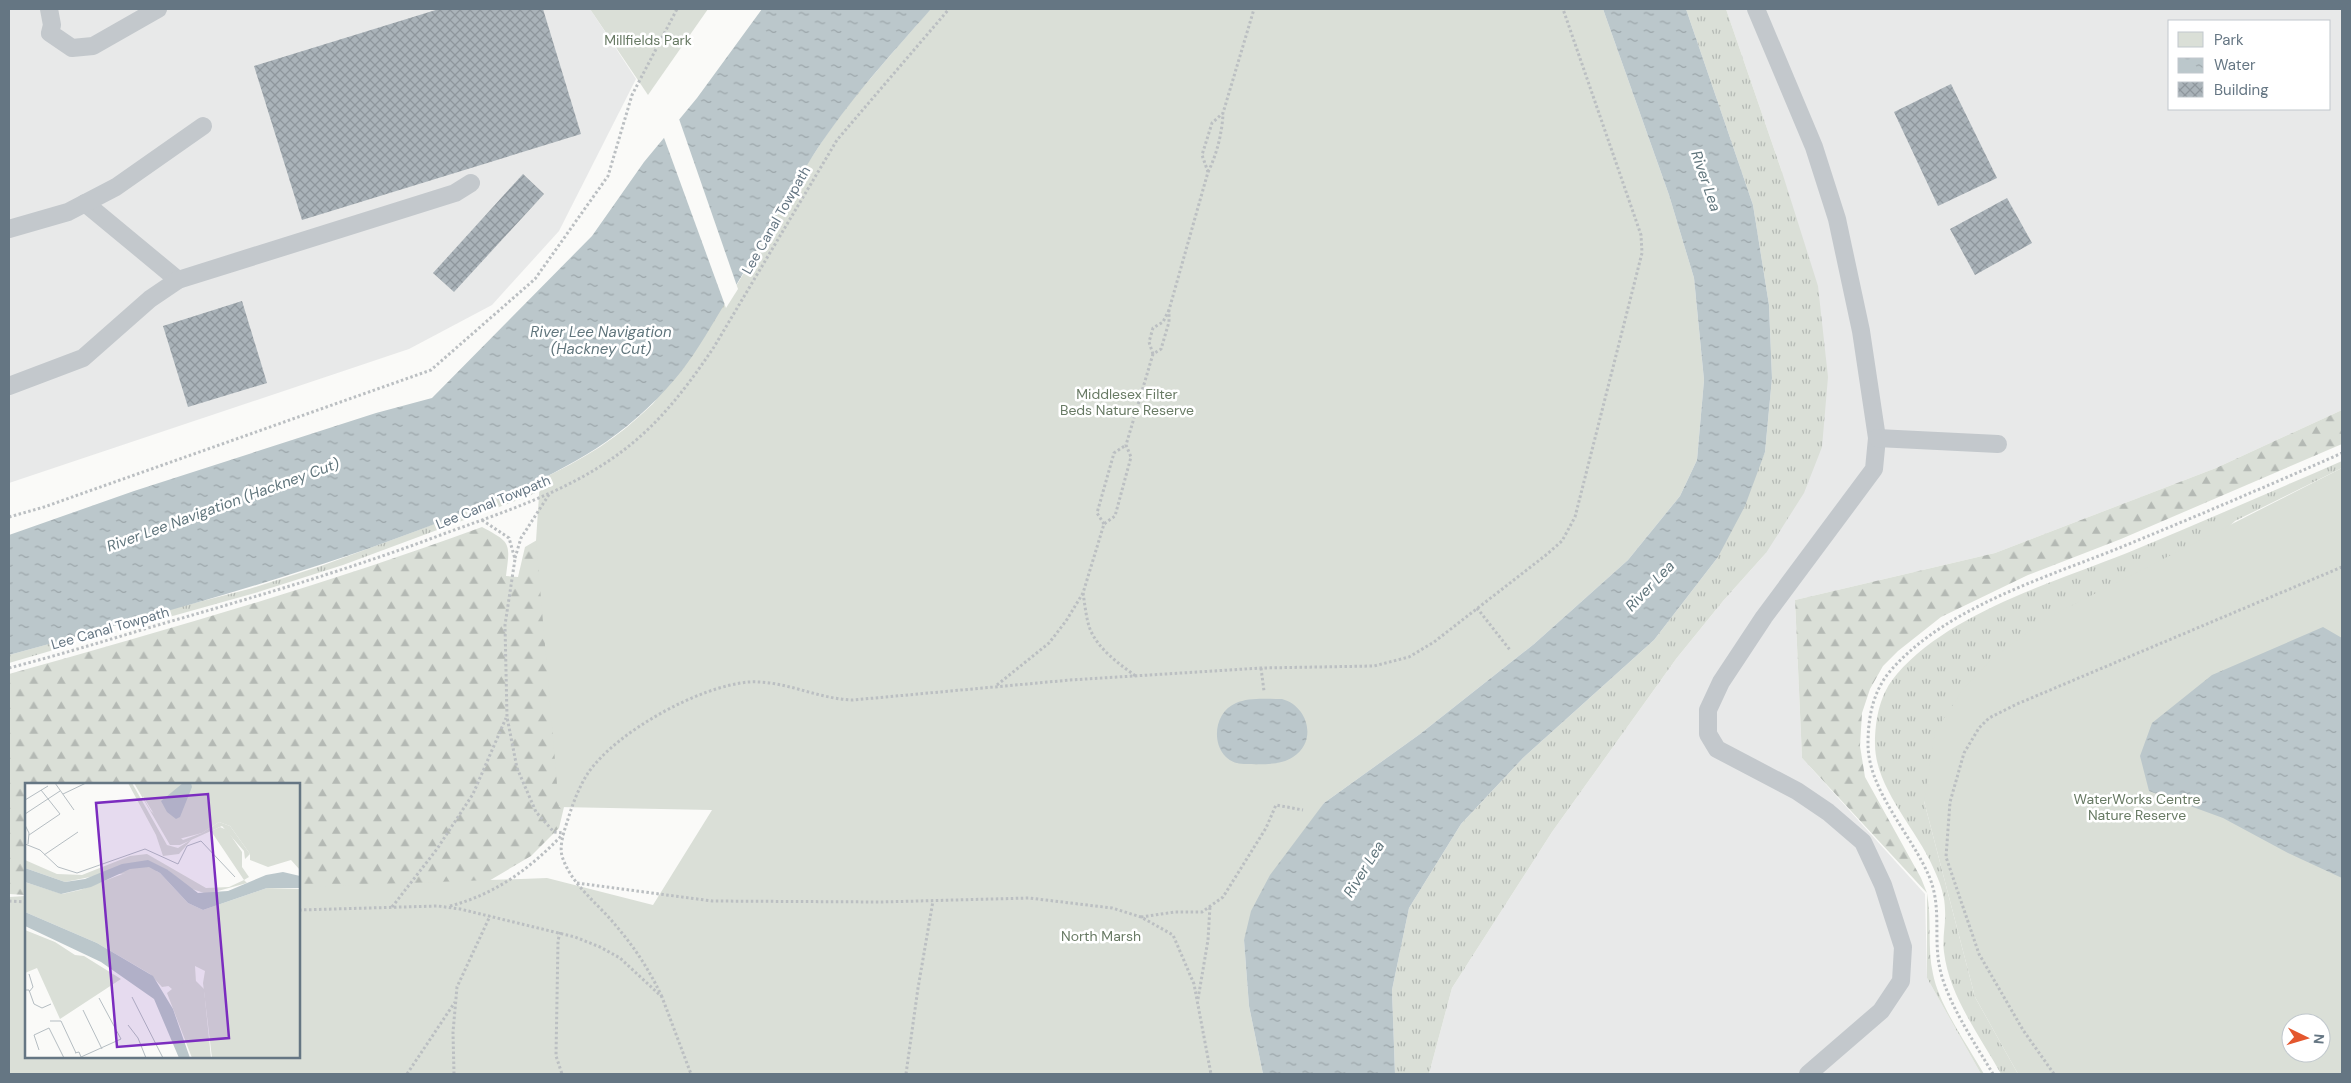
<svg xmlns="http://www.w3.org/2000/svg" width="2351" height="1083" font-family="'DM Sans',sans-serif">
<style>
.built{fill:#e8e9e9;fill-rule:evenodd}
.grass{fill:url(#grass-tufts)}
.forest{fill:url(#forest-firs)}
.park{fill:#dadfd7;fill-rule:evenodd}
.water{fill:url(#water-ripples)}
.pier{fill:#fafaf8}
.building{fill:url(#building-cross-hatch)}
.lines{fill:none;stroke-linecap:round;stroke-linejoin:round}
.path{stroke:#bbbfc2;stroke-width:3;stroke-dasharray:2.5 2.5;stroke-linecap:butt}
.lane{stroke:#c3c8cc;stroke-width:18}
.labels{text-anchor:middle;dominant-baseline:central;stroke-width:5;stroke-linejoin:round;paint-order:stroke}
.park-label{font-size:14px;fill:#687a64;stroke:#fff}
.street-label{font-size:14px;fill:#657683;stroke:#fff}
.water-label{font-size:15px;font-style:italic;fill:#60757c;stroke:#fff}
.inset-road{fill:none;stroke:#b5bdc2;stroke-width:1}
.view{fill:#7b2cbf;fill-opacity:0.15;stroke:#7b2cbf;stroke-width:2.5}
.inset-edge{fill:none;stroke:#657683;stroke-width:2.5}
</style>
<defs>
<pattern id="grass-tufts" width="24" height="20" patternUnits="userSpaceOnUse" patternTransform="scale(1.25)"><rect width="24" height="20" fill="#dadfd7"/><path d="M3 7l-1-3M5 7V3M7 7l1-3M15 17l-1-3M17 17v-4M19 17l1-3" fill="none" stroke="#b4b9b4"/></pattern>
<pattern id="forest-firs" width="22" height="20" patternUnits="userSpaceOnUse" patternTransform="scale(1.25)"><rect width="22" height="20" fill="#dadfd7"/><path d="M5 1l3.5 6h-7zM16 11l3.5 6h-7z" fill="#b4b9b4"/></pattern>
<pattern id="water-ripples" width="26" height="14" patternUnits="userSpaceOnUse" patternTransform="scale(1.25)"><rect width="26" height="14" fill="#bbc7cb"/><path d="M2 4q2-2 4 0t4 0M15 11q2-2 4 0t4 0" fill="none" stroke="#9ca6aa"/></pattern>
<pattern id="building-cross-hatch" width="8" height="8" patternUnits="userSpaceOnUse" patternTransform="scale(1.25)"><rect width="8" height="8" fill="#aab3b9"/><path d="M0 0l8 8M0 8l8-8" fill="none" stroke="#8e969c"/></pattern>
</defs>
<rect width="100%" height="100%" fill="#fafaf8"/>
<!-- built -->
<g class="built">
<polygon points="9,9 590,9 636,79 559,231 492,305 409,349 9,483"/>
<path d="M1726,9H2342V410L2216,468L1995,553L1795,600L1802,758L1925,894L1927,978L1981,1074H1429L1452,988L1552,832L1676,659L1723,601L1766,553L1782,172ZM2170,21H2330V109H2170Z"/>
</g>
<!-- grass -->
<g class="grass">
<polygon points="931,9 669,400 560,482 526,497 343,565 255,593 162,619 157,618 152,614 249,589 321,566 416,531 517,491 567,467 597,450 624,430 653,404 741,279 825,137 852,100"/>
<polygon points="1686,9 1726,9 1782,172 1818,286 1828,377 1822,447 1804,493 1766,553 1723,601 1676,659 1552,832 1452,988 1429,1074 1395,1074 1392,990 1409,908 1461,824 1523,758 1654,640 1718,557 1765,452 1772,378 1769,305 1753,205"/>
<path d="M2342,461V468L2235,521L1924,801L1975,997L2018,1074H2001C1980,1036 1949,996 1944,952C1942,938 1946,924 1945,910C1945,898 1941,885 1936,874C1920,832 1875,790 1875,744C1875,719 1880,693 1897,674C1949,613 2054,582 2127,553C2199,523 2271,492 2342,461Z"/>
<polygon points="63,640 61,646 57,649 9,663 9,655"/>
<path d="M1927,893C1932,920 1927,947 1933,974C1939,1005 1968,1046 1984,1074H1981L1927,978Z"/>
</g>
<!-- forest -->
<g class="forest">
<polygon points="2342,410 2342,444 2121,539 2028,575 1941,617 1898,651 1883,666 1870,689 1862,713 1860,746 1865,777 1921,878 1927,893 1802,758 1795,600 1995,553 2216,468"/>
<path d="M568,522L559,807H564L559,828L531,856L482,885L299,903V784H26V895L9,894V674C168,630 327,584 482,527C512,543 510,543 506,576L518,577L525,547Z"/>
</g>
<!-- park -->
<g class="park">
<polygon points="590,9 708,9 648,95"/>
<path d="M931,9H1603L1669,195L1694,278L1704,380L1697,460L1680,496L1628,560L1534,644L1420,734L1324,803L1244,940L1249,1006L1263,1074H9V897L26,896V1057H299V887L547,878L653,905L712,810L559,807L536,541L540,480C582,460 620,437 653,404C680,378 700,345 720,313C750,264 777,214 806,166C842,109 887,59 931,9Z"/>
<path d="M2342,468V1074H2018L1975,997L1924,801L1935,732L1964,688L1993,658L2047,618ZM2291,1023H2321V1053H2291Z"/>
</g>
<!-- water -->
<g class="water">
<path d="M762,9H931C887,59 841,109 806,167C777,214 750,263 721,310C707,333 693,358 675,379C609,457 531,485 440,522C299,577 154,615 9,655V535L134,491L376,413L432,398L592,236L644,162L697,98Z"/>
<polygon points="1603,9 1686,9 1753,205 1769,305 1772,378 1765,452 1745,506 1718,557 1654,640 1523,758 1461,824 1409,908 1392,990 1395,1074 1263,1074 1249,1006 1244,940 1251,911 1270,875 1324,803 1420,734 1534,644 1628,560 1680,496 1697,460 1704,380 1694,278 1669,195"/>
<polygon points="2323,627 2342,638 2342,878 2288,853 2223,818 2149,791 2140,756 2152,723 2212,675"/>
<path d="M1282,699C1308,706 1318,741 1293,757C1280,766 1259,764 1244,764C1211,763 1208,715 1236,703C1249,697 1268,699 1282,699Z"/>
</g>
<!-- pier -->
<polygon class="pier" points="678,116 738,289 726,308 663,135"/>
<!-- building -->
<g class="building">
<polygon points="439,9 543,9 581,134 302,220 254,66"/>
<polygon points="1951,84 1997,178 1938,206 1894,112"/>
<polygon points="523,174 544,194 454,292 433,273"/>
<polygon points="2007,198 2032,243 1975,275 1950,229"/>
<polygon points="242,301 267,383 188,407 163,326"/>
</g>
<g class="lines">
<!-- path -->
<g class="path">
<path d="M1208,172C1217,154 1222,133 1223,114"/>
<polyline points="1153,354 1149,342 1153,328 1163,322 1169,310"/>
<polyline points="9,517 44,507 431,370 535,279 608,176 632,95 677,9"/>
<polyline points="482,520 509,538 515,559 505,625 507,717 517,768 536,812 554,832 564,833"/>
<polyline points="1104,524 1097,513 1114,453 1126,445"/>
<polyline points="515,558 521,538 550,493"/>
<path d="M1083,593C1085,605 1086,618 1090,629C1098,649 1119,664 1137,677"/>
<polyline points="1477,608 1510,650"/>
<path d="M9,668C59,655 108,640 158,625C255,597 351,569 446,533C512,509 581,487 635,441C667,414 691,381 714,347L837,140L949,9"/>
<polyline points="1261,668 1264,691"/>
<polyline points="997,685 1049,643 1066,621 1083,593 1104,524 1115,516 1131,457 1126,445 1153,354 1161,349 1169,322 1169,310 1208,172 1202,155 1212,123 1223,113 1254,9"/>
<polyline points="577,883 712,901 881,902 1029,898 1112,908 1141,917 1173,935 1194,984 1211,1074"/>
<polyline points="9,901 26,902"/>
<path d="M450,906C496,894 531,868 563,834"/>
<polyline points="392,907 437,849 473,794 506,718"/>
<polyline points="299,910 438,906 460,909 575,937 600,947 620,958 662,997 691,1074"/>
<polyline points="1141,917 1175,912 1202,912 1223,897 1266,828 1276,805 1303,810"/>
<polyline points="560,932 558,941 556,1056 562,1074"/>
<path d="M662,997C650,971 635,948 617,927C598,903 571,885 562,856C559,844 565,829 568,819C573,803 579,787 588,773C616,732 699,686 749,682C785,680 817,699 853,700L1070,680L1261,668L1374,666L1409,657L1434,642L1546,555L1562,541L1575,517L1642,253L1641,235L1563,9"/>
<polyline points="1198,999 1208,940 1210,906"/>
<polyline points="407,1074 455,1002"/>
<polyline points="454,1074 453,1032 457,987 490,916"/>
<polyline points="906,1074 918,988 933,901"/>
<path d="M1993,1074C1976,1045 1949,1005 1941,973C1932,940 1943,909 1929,876C1911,834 1868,790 1868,744C1868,717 1873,690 1892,669C1948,606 2048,577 2124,546C2197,516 2270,485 2342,453"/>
<polyline points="2054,1074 2023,1030 1979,954 1946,857 1950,802 1964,753 1979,728 1989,718 2017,704 2342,567"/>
</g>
<!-- lane -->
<g class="lane">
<polyline points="49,9 52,25 50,33 72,48 93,46 158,9"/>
<polyline points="1756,9 1814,147 1837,219 1861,331 1877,438 1874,469 1764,617 1721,682 1708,710 1708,734 1717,749 1797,791 1828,812 1863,842 1883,885 1903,947 1901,981 1881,1011 1808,1074"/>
<polyline points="85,203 178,280"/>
<polyline points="9,229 68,212 116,187 203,126"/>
<polyline points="9,386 83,358 150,299 178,280 455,193 471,183"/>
<polyline points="1877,438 1998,444"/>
</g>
</g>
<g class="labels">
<!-- park labels -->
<g class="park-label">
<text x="648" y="40">Millfields Park</text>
<text x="1127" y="394">Middlesex Filter<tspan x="1127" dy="16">Beds Nature Reserve</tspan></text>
<text x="2137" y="799">WaterWorks Centre<tspan x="2137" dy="16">Nature Reserve</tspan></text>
<text x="1101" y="936">North Marsh</text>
</g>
<!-- street labels -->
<g class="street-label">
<text transform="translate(776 220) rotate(-60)">Lee Canal Towpath</text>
<text transform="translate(493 502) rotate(-22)">Lee Canal Towpath</text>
<text transform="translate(110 628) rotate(-16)">Lee Canal Towpath</text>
</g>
<!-- water labels -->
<g class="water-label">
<text transform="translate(1706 181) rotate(71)">River Lea</text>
<text x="601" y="332">River Lee Navigation<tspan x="601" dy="17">(Hackney Cut)</tspan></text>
<text transform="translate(223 505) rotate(-20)">River Lee Navigation (Hackney Cut)</text>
<text transform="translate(1650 586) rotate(-46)">River Lea</text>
<text transform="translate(1364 869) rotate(-58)">River Lea</text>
</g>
</g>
<!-- overview -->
<g transform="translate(25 783)">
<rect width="275" height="275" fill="#fafaf8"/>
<path d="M109,0H120L118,14L126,28L158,57L177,50L194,39L205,43L225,71L220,76L219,68L197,43L155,62H145ZM122,71L181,105L204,104L219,97L222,100L182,111L164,105L143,87L70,93L40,99L0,85V77L32,91L57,92L105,73Z" fill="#dadfd7"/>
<path d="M103,0H107L142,62L153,65L167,56L154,71L138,73L131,52ZM195,44L202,47L217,69V84L224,94L219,97L186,48ZM171,198L179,206L186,275H167L142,210L147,206L141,201Z" fill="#dadfd7"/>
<path d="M110,0H275V87L266,77L243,84L225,77V71L205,43L194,39L177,50L150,57L138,46ZM116,84H124L135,90L163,120L178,127L242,105L275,106V275H187L178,200L180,188L170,183L171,199L137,204L125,191L72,160L0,129V99L37,111L55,107ZM0,147L30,159L50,172L59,173L96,196L35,236L12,185L0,190Z" fill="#dadfd7"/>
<path d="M158,0H166L167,4L155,34L151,36L142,29L136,18ZM123,77L143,87L173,110L203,108L241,92L258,89L275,93V105H242L178,127L163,120L135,90L124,84L105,86L66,104L36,111L0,99V85L40,99L60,96L97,81ZM0,129L72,160L128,193L148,226L165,275H154L129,216L76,179L0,143Z" fill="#bbc7cb"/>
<path class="inset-road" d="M30,0L49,27M38,11L61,0M0,17L23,3M0,31L35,8M0,42L4,50L3,61M4,52L35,31L16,7M0,61L15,67L33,84L52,90L120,66L153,81L162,63L176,58L210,94M19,72L53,49M4,191L8,204L4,209M0,207H4L9,221L17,225L26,221M107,214L138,275M58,227L77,266M25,238H36L51,270M103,242L113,255L121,275M14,267L9,252L24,245L39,275M50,270L54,269L56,274L96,256L74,215"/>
<path class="view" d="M183,11L204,255L92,264L71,20Z"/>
<rect width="275" height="275" class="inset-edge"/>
</g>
<!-- border -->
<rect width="2351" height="1083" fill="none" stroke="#657683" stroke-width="20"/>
<!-- legend -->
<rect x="2168" y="20" width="162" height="90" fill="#ffffff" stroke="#c1c8cd"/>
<rect x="2178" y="32" width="25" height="15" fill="#dadfd7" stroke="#c1c8cd"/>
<text x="2214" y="45" font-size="15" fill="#657683">Park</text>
<rect x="2178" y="58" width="25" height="15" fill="url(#water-ripples)" stroke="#c1c8cd"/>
<text x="2214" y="70" font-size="15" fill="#657683">Water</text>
<rect x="2178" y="82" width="25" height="15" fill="url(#building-cross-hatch)" stroke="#c1c8cd"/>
<text x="2214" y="95" font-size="15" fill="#657683">Building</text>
<!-- north arrow -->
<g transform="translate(2306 1038) rotate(95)"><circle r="24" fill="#ffffff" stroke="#c1c8cd"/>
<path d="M0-4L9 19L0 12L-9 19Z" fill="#e4572e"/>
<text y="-8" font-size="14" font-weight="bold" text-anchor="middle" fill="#657683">N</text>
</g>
</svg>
